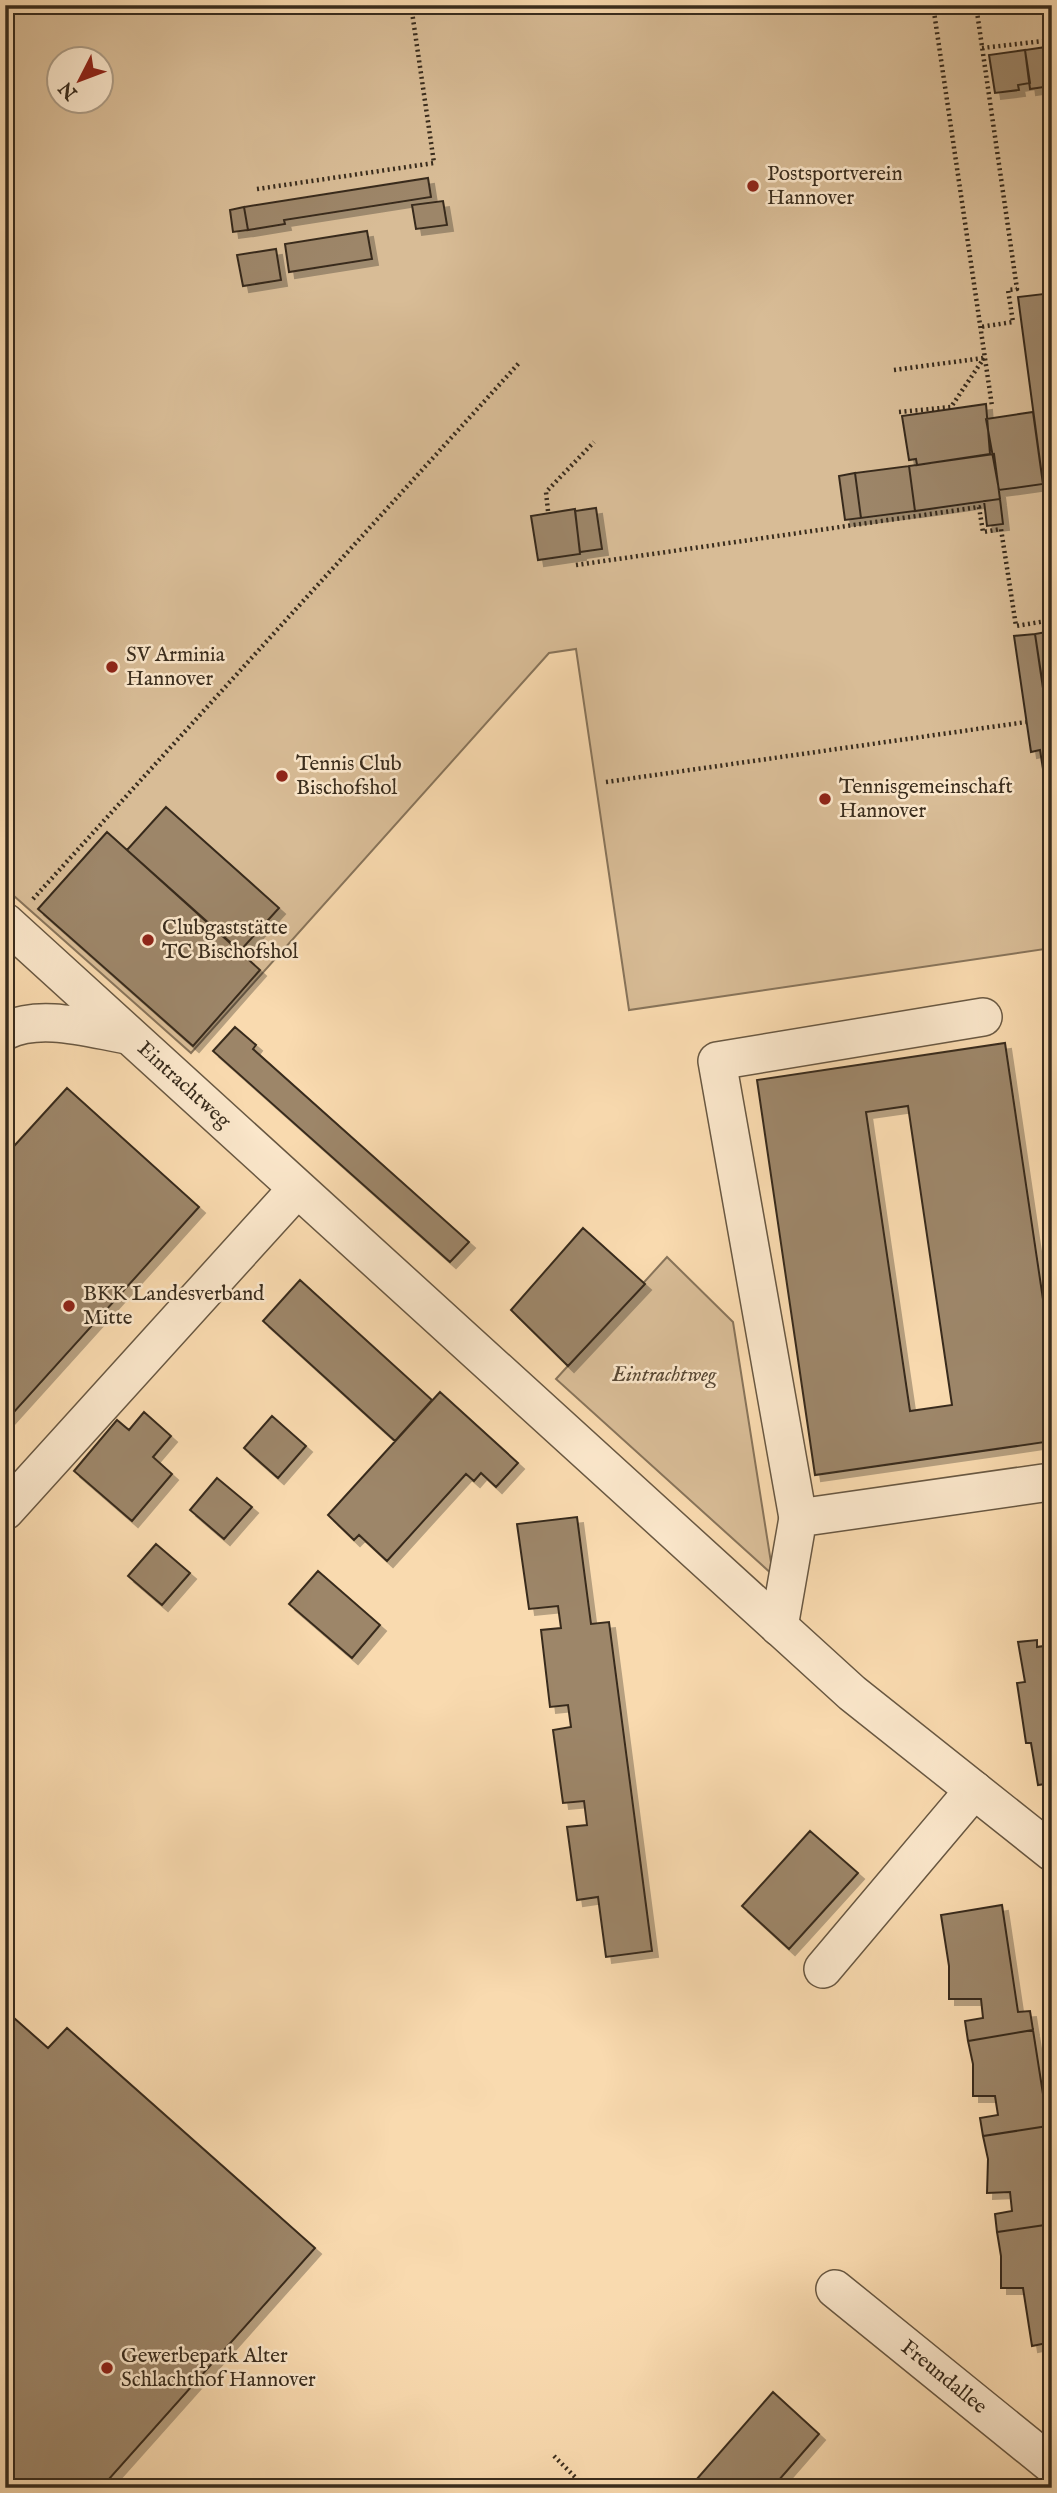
<svg xmlns="http://www.w3.org/2000/svg" width="1057" height="2493" viewBox="0 0 1057 2493" font-family="'IM FELL English',serif">
<defs>
<filter id="shadow"><feDropShadow dx="6" dy="6" stdDeviation="0" flood-color="#0004"/></filter>
</defs>
<rect width="100%" height="100%" fill="#f9daaf"/>
<filter id="stains"><feTurbulence type="fractalNoise" baseFrequency=".00286" numOctaves="4"/><feColorMatrix values="0 0 0 0 .2 0 0 0 0 .09 0 0 0 0 .02 0 0 0 .5 -.17"/></filter>
<radialGradient id="worn" r=".72"><stop offset=".6" stop-color="#630" stop-opacity="0"/><stop offset="1" stop-color="#630" stop-opacity=".3"/></radialGradient>
<!-- green -->
<path fill="#d8bc96" stroke="#88745a" stroke-width="2" fill-rule="evenodd" d="M5,5h1047v943l-423,62 -53,-361 -27,4 -358,400 -186,-165zM60,60h42v42h-42z
M667,1257l66,65 40,253 -217,-196z"/>
<!-- building -->
<path fill="#9d8669" stroke="#392c1d" stroke-width="2" fill-rule="evenodd" filter="url(#shadow)" d="M1046,47l5,39 -21,3 -5,-39z
M1025,50l5,33 -12,2 1,5 -24,3 -6,-38z
M428,178l3,19 -147,23 1,4 -37,6 -4,-23z
M443,201l4,24 -31,4 -4,-24z
M244,207l4,23 -15,2 -3,-22z
M367,231l5,28 -83,13 -4,-28z
M276,249l5,31 -38,6 -6,-31z
M1052,293v190l-9,1 -25,-187z
M986,404l4,50 -73,11 -1,-6 -7,1 -7,-44z
M1033,412l10,72 -44,6 -13,-71z
M994,454l6,45 -85,12 -6,-45z
M909,466l6,45 -54,7 -6,-45z
M855,473l6,45 -16,2 -6,-44z
M1000,499l3,25 -16,2 -3,-25z
M596,508l6,41 -22,3 -5,-41z
M575,509l5,45 -42,6 -7,-44z
M1052,631v98h-3l-14,-95z
M1035,634l17,111v22l-9,2 -3,-19 -9,2 -17,-116z
M166,807l113,101 -39,43 -113,-101z
M107,832l153,138 -67,76 -155,-137z
M1052,988v48h-1l-7,-47z
M235,1027l21,18 -3,4 216,193 -19,20 -237,-211z
M1005,1043l47,317v81l-237,34 -58,-395zM908,1106l44,299 -42,6 -44,-299z
M67,1088l132,119 -194,215v-266z
M583,1228l62,56 -77,82 -57,-56z
M300,1280l132,120 -37,41 -132,-120z
M440,1392l78,71 -22,24 -15,-14 -7,8 -8,-7 -79,87 -28,-26 -5,5 -26,-25z
M144,1412l27,24 -18,21 19,17 -40,47 -58,-50 43,-51 12,10z
M272,1416l34,30 -28,32 -34,-30z
M217,1478l35,29 -28,32 -34,-29z
M577,1517l14,107 18,-2 43,329 -46,6 -8,-60 -21,3 -10,-73 20,-2 -3,-24 -21,2 -10,-73 18,-3 -3,-22 -18,2 -9,-77 20,-2 -3,-22 -29,3 -12,-85z
M156,1544l34,29 -28,32 -34,-29z
M318,1571l62,54 -28,33 -63,-54z
M1037,1640v7l15,-2v138l-14,2 -7,-42h-5l-9,-60 8,-1 -7,-40z
M810,1831l48,42 -69,76 -47,-43z
M1002,1905l16,107 12,-1 3,19 -65,11 -3,-20 18,-3 -2,-19h-32v-33l-8,-51z
M5,2010l43,38 19,-20 248,220 -214,240h-96z
M1033,2030l15,96 -65,10 -3,-18 18,-3 -3,-19h-22v-32l-5,-23z
M1048,2126l4,24v74l-55,8 -2,-18 17,-3 -2,-19 -23,1 1,-34 -5,-23z
M1052,2224v118l-20,4 -9,-58h-22v-32l-4,-24z
M773,2392l46,42 -47,54h-83z"/>
<g fill="none" stroke-linecap="round" stroke-linejoin="round">
<!-- minor casing -->
<g stroke="#695842" stroke-width="40">
<g id="minor">
<path id="s1" d="M5,922l847,771 200,159"/>
<path d="M5,1031c36,-18 86,-2 123,4"/>
<path d="M5,1511l291,-321"/>
<path d="M798,1518l-81,-457 266,-44"/>
<path d="M779,1627l19,-109 245,-35"/>
<path d="M823,1969l151,-179"/>
<path id="s2" d="M835,2289l217,176"/>
</g>
</g>
<!-- path -->
<path stroke="#392c1d" stroke-width="4.5" stroke-dasharray="2 3.5" stroke-linecap="butt" d="M933,5l59,401
M976,5l41,284 -9,1 5,32 -33,5
M982,48l70,-8
M257,189l177,-26 -23,-158
M894,370l89,-12
M899,412l52,-5 33,-49
M548,511l-2,-19 48,-50
M576,565l403,-58 4,25 18,-3 15,97 36,-6
M606,782l420,-60
M33,899l486,-536
M554,2456l32,32"/>
<!-- minor -->
<use href="#minor" stroke="#fbe7cb" stroke-width="37"/>
</g>
<!-- markers -->
<g fill="#8f2418" stroke="#fbe7cb" stroke-width="2.5">
<circle cx="753" cy="186" r="7"/>
<circle cx="112" cy="667" r="7"/>
<circle cx="282" cy="776" r="7"/>
<circle cx="825" cy="799" r="7"/>
<circle cx="148" cy="940" r="7"/>
<circle cx="69" cy="1306" r="7"/>
<circle cx="107" cy="2368" r="7"/>
</g>
<g text-anchor="middle" dominant-baseline="central" stroke-width="5" stroke-linejoin="round" paint-order="stroke">
<!-- poi labels -->
<g font-size="21" fill="#392c1d" stroke="#fbe7cb" text-anchor="start">
<text x="767" y="174">Postsportverein<tspan x="767" dy="24">Hannover</tspan></text>
<text x="126" y="655">SV Arminia<tspan x="126" dy="24">Hannover</tspan></text>
<text x="296" y="764">Tennis Club<tspan x="296" dy="24">Bischofshol</tspan></text>
<text x="839" y="787">Tennisgemeinschaft<tspan x="839" dy="24">Hannover</tspan></text>
<text x="162" y="928">Clubgaststätte<tspan x="162" dy="24">TC Bischofshol</tspan></text>
<text x="83" y="1294">BKK Landesverband<tspan x="83" dy="24">Mitte</tspan></text>
<text x="121" y="2356">Gewerbepark Alter<tspan x="121" dy="24">Schlachthof Hannover</tspan></text>
</g>
<!-- street labels -->
<g font-size="21" fill="#392c1d" stroke="#fbe7cb">
<text stroke="none"><textPath href="#s1" startOffset="242">Eintrachtweg</textPath></text>
<text stroke="none"><textPath href="#s2" startOffset="140">Freundallee</textPath></text>
</g>
<!-- park labels -->
<g font-size="21" font-style="italic" fill="#594935" stroke="#fbe7cb">
<text x="664" y="1375">Eintrachtweg</text>
</g>
</g>
<!-- margin -->
<rect width="1057" height="2493" fill="none" stroke="#f9daaf" stroke-width="28"/>
<rect x="7" y="7" width="1043" height="2479" fill="none" stroke="#392c1d" stroke-width="3.5"/>
<rect x="14" y="14" width="1029" height="2465" fill="none" stroke="#392c1d" stroke-width="2"/>
<!-- north arrow -->
<g transform="translate(80 80) rotate(228)"><circle r="33" fill="#fbe7cb" stroke="#ad9c85" stroke-width="2"/>
<path d="M0-5L12 26L0 18L-12 26Z" fill="#8f2418"/>
<text y="-10" font-size="19" font-weight="bold" text-anchor="middle" fill="#392c1d">N</text>
</g>
<rect width="100%" height="100%" filter="url(#stains)"/>
<rect width="100%" height="100%" fill="url(#worn)"/>
</svg>
